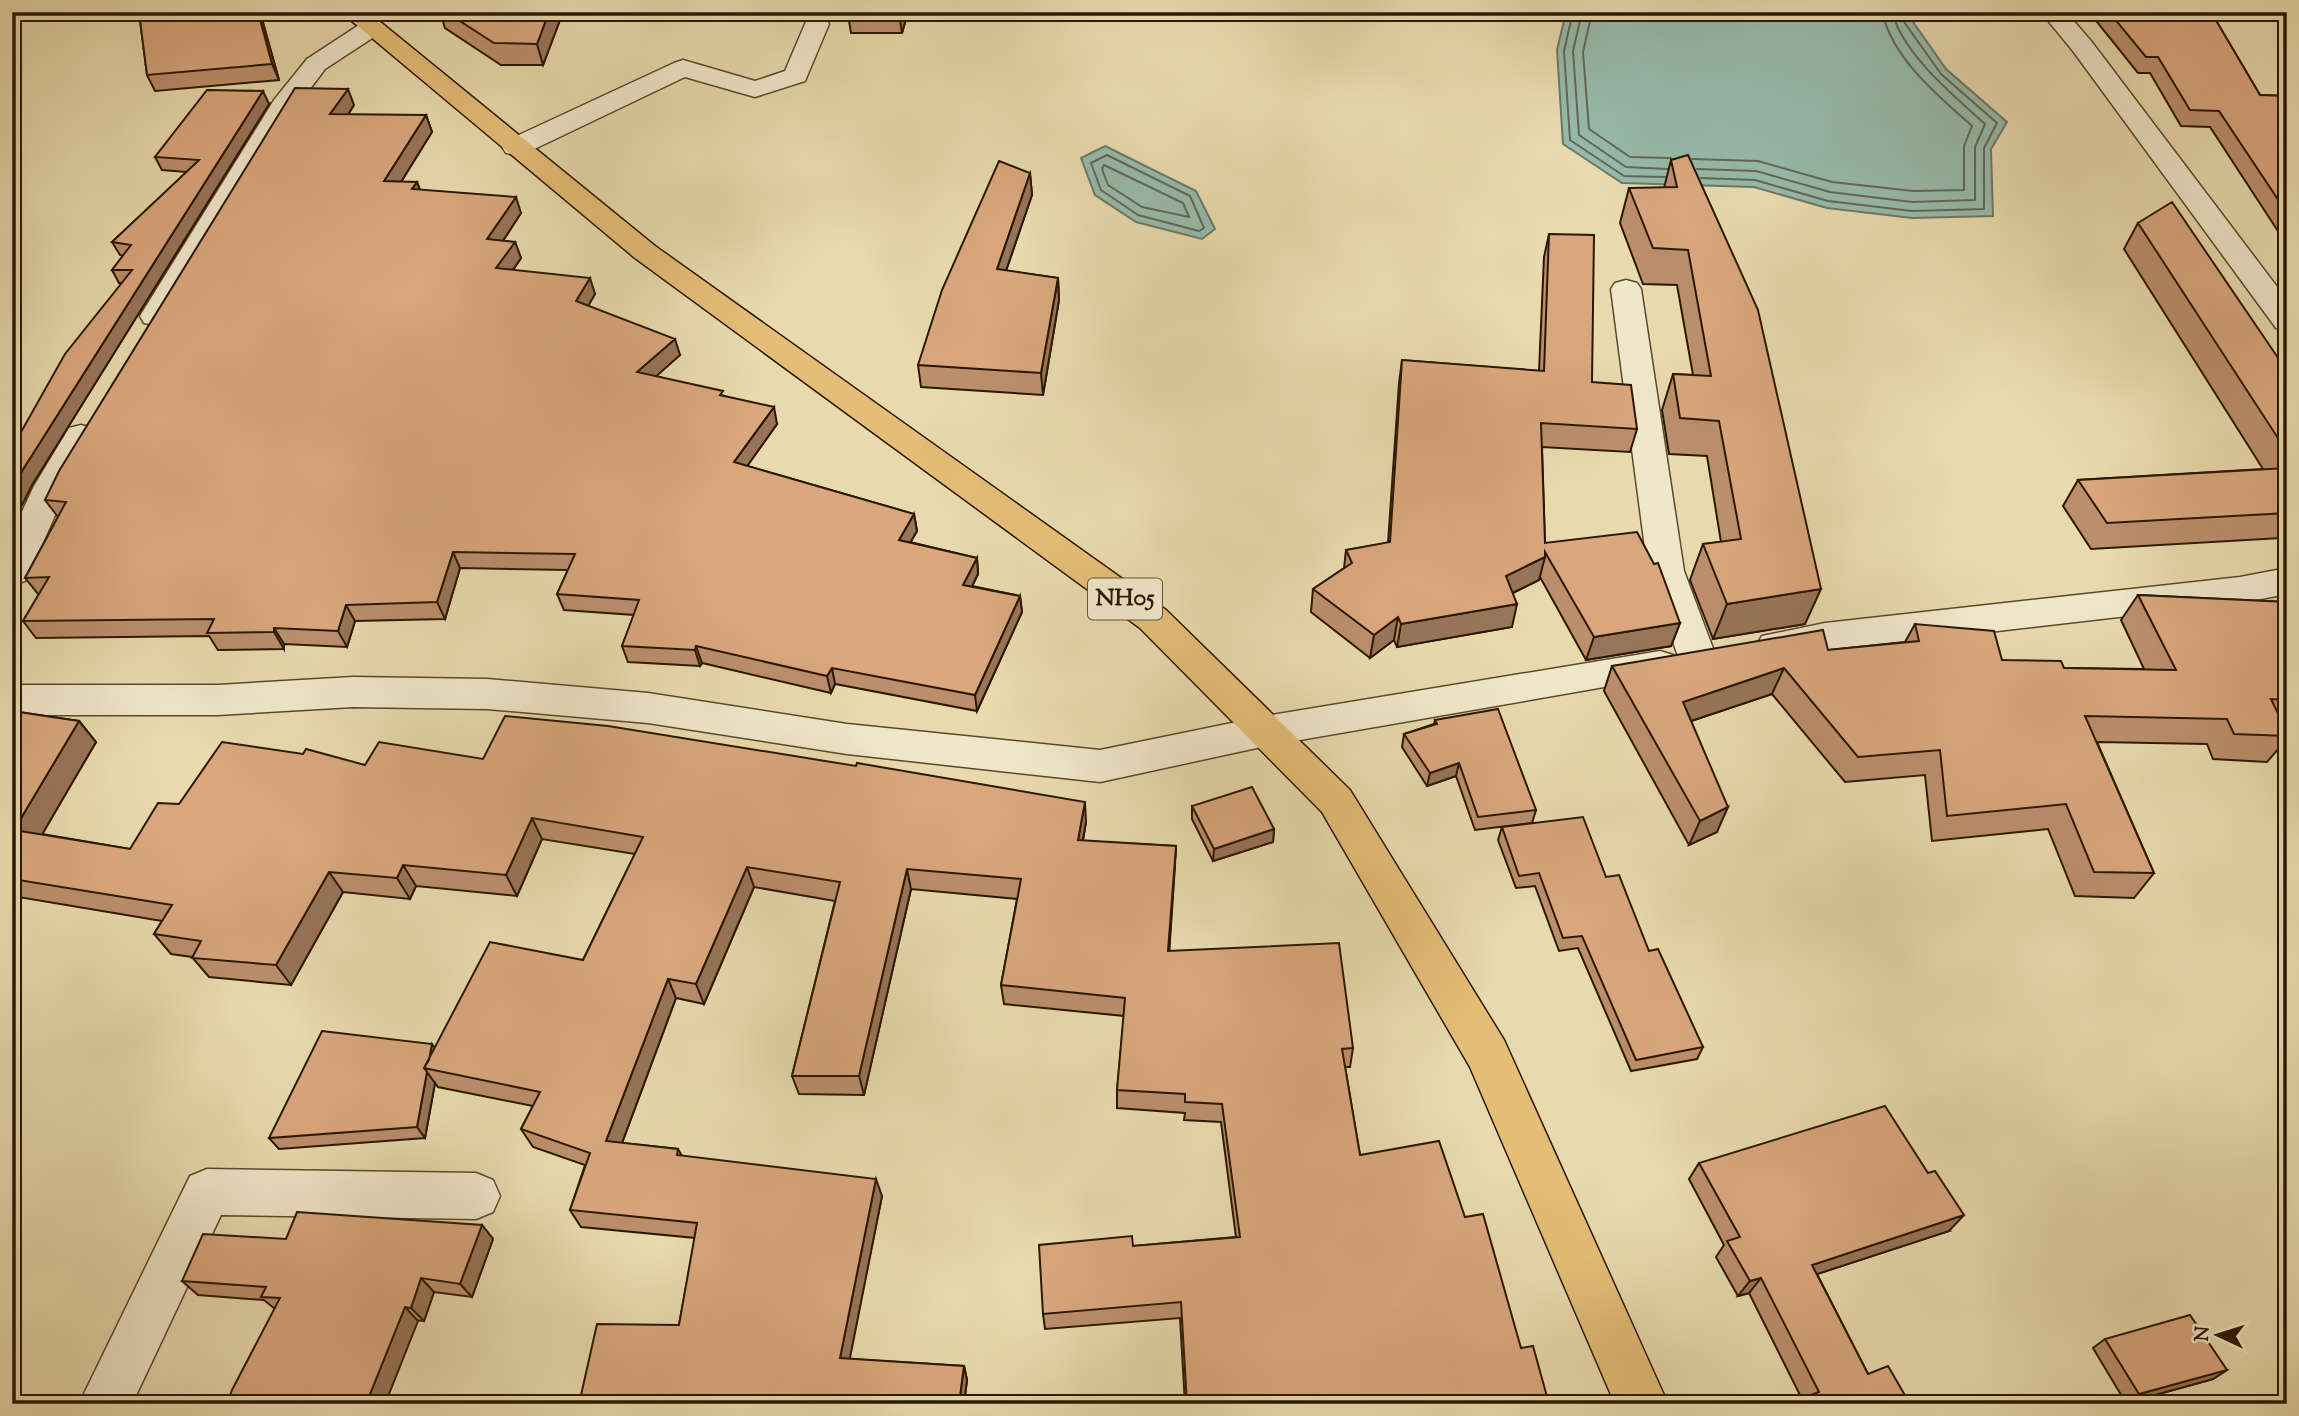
<svg xmlns="http://www.w3.org/2000/svg" width="2299" height="1416" viewBox="0 0 2299 1416" font-family="'Sorts Mill Goudy',serif">
<rect width="100%" height="100%" fill="#e8daad"/>
<filter id="stains"><feTurbulence type="fractalNoise" baseFrequency=".00286" numOctaves="4"/><feColorMatrix values="0 0 0 0 .2 0 0 0 0 .09 0 0 0 0 .02 0 0 0 .5 -.17"/></filter>
<radialGradient id="worn" r=".72"><stop offset=".6" stop-color="#630" stop-opacity="0"/><stop offset="1" stop-color="#630" stop-opacity=".3"/></radialGradient>
<!-- water -->
<path fill="#97baab" stroke="#6c7967" stroke-width="2" d="M1566,12h340l40,57 61,53 -16,27 2,67 -81,2 -85,-10 -73,-21 -132,-4 -59,-39 -6,-94z
M1105,146l91,45 19,38 -13,10 -66,-17 -41,-27 -14,-37z"/>
<g fill="none" stroke-linecap="round" stroke-linejoin="round">
<!-- shore -->
<path stroke="#616856" stroke-width="2" d="M1573,12l-9,39 6,89 54,36 41,1
M1582,12l-9,39 6,84 47,32 41,2
M1592,12l-9,40 6,77 41,28 40,1
M1107,155l83,41 14,32 -5,3 -61,-16 -37,-25 -10,-27z
M1692,159l66,2 74,21 81,9 51,-1v-44l8,-20c-35,-31 -79,-67 -90,-114
M1104,165l79,38 6,14 -47,-10 -34,-22 -6,-16z
M1697,169l59,2 74,21 82,10 63,-2v-53l10,-23c-31,-28 -82,-70 -93,-112
M1701,178l54,2 73,21 84,10 72,-2v-61l13,-25 -56,-49 -39,-55 -1,-7"/>
<!-- minor casing -->
<g stroke="#5a482d" stroke-width="3">
<path id="minor" d="M2041,12h25l25,29 196,259v30l-11,-2 -203,-277z
M817,17l9,2 3,5 -24,57 -50,16 -70,-20 -159,76 -10,2 -10,-2 -4,-6 4,-6 168,-78 9,-3 72,21 30,-10 20,-47 3,-5z
M371,21l9,2 3,5 -3,5 -55,36 -30,40 -129,214 -11,2 -11,-2 -4,-7 134,-216 33,-41 55,-36z
M1626,280l11,3 4,6 43,282 33,88 -6,10 -13,4 -13,-4 -6,-10 -31,-88 -37,-282 4,-6z
M81,425l12,3 5,8 -30,50 -38,86 -5,9 -13,4v-52l22,-47 35,-58z
M2287,568v26l-47,9 -415,48 -50,9 -13,-4 -6,-10 6,-10 63,-13 415,-46z
M1660,651l13,4 6,10 -6,10 -407,71 -166,36 -253,-28 -199,-31 -161,-14 -134,-2 -135,8h-206v-30h206l135,-8 134,2 161,14 199,31 253,26 166,-34z
M207,1169l269,4 17,7 7,16 -7,16 -17,7 -255,-4 -89,189h-53l111,-228z"/>
</g>
<!-- major casing -->
<g stroke="#2b1702" stroke-width="3">
<path id="major" d="M341,12h27l287,234 511,364 184,180 154,250 164,364h-53l-145,-337 -148,-255 -182,-184 -505,-370z"/>
</g>
<!-- minor -->
<use href="#minor" fill="#f0e7ca" fill-rule="evenodd"/>
<!-- major -->
<use href="#major" fill="#e4bd76" fill-rule="evenodd"/>
</g>
<!-- wall -->
<path fill="#bb8f6c" stroke="#2b1702" stroke-width="2" d="M139,12h121l19,68 -124,11 -8,-16z
M440,12h123l-20,53h-42l-56,-37z
M850,12h58l-6,21h-51l-2,-12z
M2089,12h122l49,83 27,1v149l-77,-118 -29,-1 -31,-53h-12z
M269,104l-237,381 -14,28h-6v-65l110,-165h-3l-7,-13 11,-14 -3,-1 -8,-13 75,-70 -25,-2 -7,-13z
M354,105l-6,10h78l6,17 -31,50h16l3,8 101,23 -18,28 12,1 6,16 -8,12 82,24 -7,12 92,49 -24,21 68,20 53,28 -30,42 167,48 3,17 -7,11 67,16 1,16 -6,12 48,10 2,16 -45,99 -142,-27 -4,9 -129,-30 -2,3 -72,-4 -6,-16 12,-31 -70,-5 -7,-16 11,-24 -108,-2 -15,51 -90,2 -8,26 -63,-3v5l-66,1 -9,-14 -173,2 -13,-17 16,-27h-1l-13,-16 33,-61 -13,-17z
M1671,160l134,464 -92,15 -23,-59 13,-36 18,-2 -14,-86 -38,-2 -7,-44 11,-36 20,1 -16,-90 -34,-1 -23,-61 9,-35h35z
M1030,173l2,22 -26,76 52,7 1,22 -16,95 -122,-8 -3,-22z
M2138,223l149,148v169l-4,1 -2,-3 -190,11 -28,-43 15,-26 185,-11 -139,-220z
M1549,234l43,148 45,47 -7,23 -88,-5 3,96 135,80 -9,23 -85,14 -46,-83 -1,3 -26,13 -1,34 -115,20 -3,-7 -24,18 -59,-46 2,-23 31,-21 2,-18 42,-7 11,-160 3,-23 137,11 5,-114z
M2138,595l149,7v125h-3l3,5v7l-20,23 -54,-3 -6,-15 -110,-2 57,131 -20,25 -59,-2 -27,-67 -116,12 -7,-66 -80,7 -73,-88 -81,27 26,111 -28,13 -85,-154 8,-25 216,-16 77,-8 10,-18 87,36 62,8 80,1 -23,-49z
M12,711l67,10 17,21 -54,92 88,15 49,-45 186,-39 118,-6 603,63 -3,19 93,5 -7,104 184,98 -3,19h-5l15,88 105,62 56,131 28,56h-364l-5,-86 -135,11 -2,-15 90,-68 103,-9 -15,-115 -37,-2 1,-7 -68,-5v-18l7,-74 -120,-12 -3,-19 16,-86 -106,-10 -47,206 -65,-1 -7,-18 43,-175 -81,-14 -50,117 -28,-6 -54,145 56,6 4,7 200,40 -33,163 115,7 3,14 -3,24 -285,-79 16,-87 -114,-11 -11,-17 15,-45 -52,-18 -12,-18 12,-23 -95,-19 -3,-4 -10,55 -146,11 -10,-11 166,-90 148,-88 52,-106 -93,-15 -25,57 -101,-10 -6,13 -67,-7 -52,93 -82,-8 -17,-20 -21,-3 -17,-20 8,-13 -150,-25z
M1435,720l101,90 -4,13 -57,7 -19,-54 -29,10 -25,-39 2,-13 30,-10z
M1192,806l82,23 -1,13 -60,19 -21,-42z
M1502,827l104,50 43,74 54,96 -6,12 -66,12 -53,-123 -19,3 -24,-65 -19,2 -18,-48z
M1699,1163l250,68 -132,43 51,100 42,30h-112l4,-5 -53,-106 -11,3 -22,-39 8,-12 -35,-66z
M482,1225l11,14 -21,58 -38,-5 -10,29 -149,-12 -11,-9 -66,-5 -16,-14 104,-42z
M2105,1339l122,31 -14,9 -87,24 -33,-55z"/>
<!-- shaded-wall -->
<path fill="#987458" stroke="#2b1702" stroke-width="2" d="M258,12h2l19,68 -7,-16z
M549,12h14l-20,53 -6,-21z
M902,12h6l-6,21 -2,-13z
M348,89l6,16 -17,26 -7,-17z
M263,91l6,13 -237,381 -14,28 -6,-8v-13l10,-21z
M426,115l6,17 -41,66 -7,-17z
M1030,173l2,22 -33,96 -2,-22z
M417,182l6,16 -11,-9z
M516,197l5,16 -28,43 -6,-17z
M515,242l6,16 -19,27 -6,-17z
M590,278l5,16 -14,24 -5,-17z
M1058,278l1,22 -16,95 -2,-22z
M675,339l5,16 -38,34 -5,-17z
M774,407l3,17 -39,55 -4,-17z
M914,514l3,17 -15,26 -3,-17z
M453,552l7,16 -15,51 -8,-17z
M1545,557l-6,23 -39,19 6,-23z
M977,558l1,16 -13,27 -2,-16z
M1821,589l-16,35 -92,15 14,-35z
M1020,596l2,16 -45,99 -2,-16z
M1517,604l-5,23 -115,20 4,-23z
M346,605l9,16 -8,26 -9,-16z
M1398,617l-4,23 -24,18 4,-23z
M1680,623l-9,23 -85,14 8,-23z
M274,628l10,16v5l-10,-17z
M696,646l6,17 -2,3 -5,-16z
M832,668l3,16 -4,9 -4,-17z
M1784,668l-12,26 -99,33 10,-25z
M79,721l17,21 -63,108 -19,-20z
M1459,763l-3,13 -29,10 3,-13z
M1085,802l1,20 -7,39 -1,-21z
M1728,807l-11,25 -28,13 11,-24z
M532,818l10,21 -25,57 -11,-21z
M1274,829l-1,13 -60,19 1,-12z
M1176,846l-1,20 -7,104v-19z
M403,865l13,21 -6,13 -13,-21z
M747,867l7,20 -50,117 -8,-20z
M907,869l4,20 -47,206 -5,-19z
M329,872l14,20 -52,93 -15,-20z
M668,979l8,19 -60,161 -10,-18z
M432,1044l8,11 -13,14z
M427,1072l8,11 -10,55 -8,-11z
M876,1179l6,17 -35,177 -7,-15z
M1964,1215l-15,16 -150,49 13,-15z
M482,1225l11,14 -21,58 -12,-13z
M421,1278l13,14 -10,29 -13,-13z
M1761,1278l-12,15 -11,3 12,-15z
M405,1307l13,14 -33,83h-19z
M964,1366l3,14 -3,24h-5z
M2227,1370l-14,9 -87,24 13,-9z"/>
<!-- building -->
<path fill="#d9a67d" stroke="#2b1702" stroke-width="2" d="M139,12h119l14,52 -125,11z
M446,12h103l-12,32 -43,-1z
M850,12h52l-2,8 -51,1z
M2109,12h102l49,83 27,1v117l-68,-102 -29,-1 -32,-53h-12z
M295,88l53,1 -18,25 96,1 -42,66 33,1 -5,7 104,8 -29,42 28,3 -19,26 94,10 -14,23 99,38 -38,33 86,19 -3,4 54,12 -40,55 180,52 -15,26 78,18 -14,27 57,11 -45,99 -143,-27 -5,8 -131,-30 -1,4 -73,-4 17,-46 -82,-6 18,-40 -122,-2 -16,50 -91,3 -8,26 -64,-3v4l-67,1 7,-14 -191,2 26,-44 -24,1 41,-76 -21,-2 14,-29z
M207,90l56,1 -241,380 -10,21v-44l53,-94 67,-84h-20l19,-25 -19,-3 87,-82 -44,-3z
M1688,155l70,155 63,279 -94,15 -24,-60 38,-5 -22,-118 -39,-3 -7,-44 38,2 -23,-126 -35,-2 -24,-60 48,-1 -6,-27z
M999,161l31,12 -33,96 61,9 -17,95 -123,-8 24,-75z
M2172,202l115,169v81l-149,-229z
M1549,234l45,1 -2,147 39,3 6,44 -96,-6 4,120 92,-11 17,32 4,-1 22,60 -86,14 -49,-85v5l-39,19 11,28 -116,20 -3,-7 -24,18 -61,-46 39,-26 -6,-13 44,-8 12,-182 142,11z
M2287,468v45l-180,10 -29,-43z
M2138,595l149,7v98l-16,-1 16,33v4l-53,-2 -7,-15 -142,-3 69,157 -60,-1 -28,-68 -119,12 -7,-66 -82,7 -74,-89 -101,34 45,105 -28,14 -88,-155 211,-36 5,20 91,-9 -4,-17 79,7 8,29 59,1 3,7 112,2z
M1498,709l38,101 -58,7 -19,-54 -29,10 -26,-39 33,-10 -2,-4z
M12,711l67,10 -65,109 116,19 28,-46 21,1 43,-62 81,12 3,-5 59,16 14,-23 104,17 22,-43 103,10 248,40 1,-3 228,39 -7,38 98,6 -8,105 171,-8 14,105 -11,1 18,106 79,-14 26,76 18,-3 38,134 12,-2 16,58h-362l-6,-102 -138,12 -4,-69 93,-9 1,10 107,-9 -18,-133 -37,-2v-8l-68,-4 8,-92 -124,-13 20,-106 -114,-10 -48,207h-67l48,-194 -93,-15 -51,117 -28,-5 -62,162 72,8 -1,6 199,24 -36,179 124,8 -5,38h-380l18,-80 82,1 18,-102 -127,-13 20,-57 -69,-24 19,-37 -116,-24 66,-126 93,18 60,-123 -111,-19 -26,57 -103,-10 -6,13 -68,-6 -53,93 -84,-7 9,-17 -47,-7 18,-29 -160,-26z
M1252,787l22,42 -60,20 -22,-43z
M1583,817l23,60 13,-2 30,76 9,-2 45,98 -67,13 -54,-124 -19,2 -24,-65 -20,3 -17,-49z
M322,1031l110,13 -3,16 -5,8 3,4 -10,55 -148,11z
M1885,1106l43,67 7,-2 29,44 -152,50 56,109 20,-8 22,38h-104l-3,-6 16,-6 -58,-114 -11,3 -23,-40 13,-4 -41,-74z
M297,1212l185,13 -22,59 -39,-6 -10,30 -6,-1 -39,97h-139l5,-14 48,-92 -19,-1 5,-10 -84,-6 21,-47 83,5z
M2190,1315l37,55 -88,24 -34,-55z"/>
<g text-anchor="middle" dominant-baseline="central" stroke-width="6" stroke-linejoin="round" paint-order="stroke">
<!-- shield labels -->
<rect fill="#f0e7ca" stroke="#66553e" stroke-width="2" x="1088" y="578.5" width="74" height="41" rx="5"/>
<g font-size="24" font-weight="bold" fill="#2b1702">
<text x="1125" y="599">NH05</text>
</g>
</g>
<!-- margin -->
<rect width="2299" height="1416" fill="none" stroke="#e8daad" stroke-width="42"/>
<rect x="14" y="14" width="2271" height="1388" fill="none" stroke="#2b1702" stroke-width="3.5"/>
<rect x="21" y="21" width="2257" height="1374" fill="none" stroke="#2b1702" stroke-width="2"/>
<!-- north arrow -->
<g transform="translate(2218 1335) rotate(274)" stroke="#f0e7ca" stroke-width="5" paint-order="stroke">
<path d="M0-5L12 26L0 18L-12 26Z" fill="#2b1702"/>
<text y="-10" font-size="19" font-weight="bold" text-anchor="middle" fill="#2b1702">N</text>
</g>
<rect width="100%" height="100%" filter="url(#stains)"/>
<rect width="100%" height="100%" fill="url(#worn)"/>
</svg>
